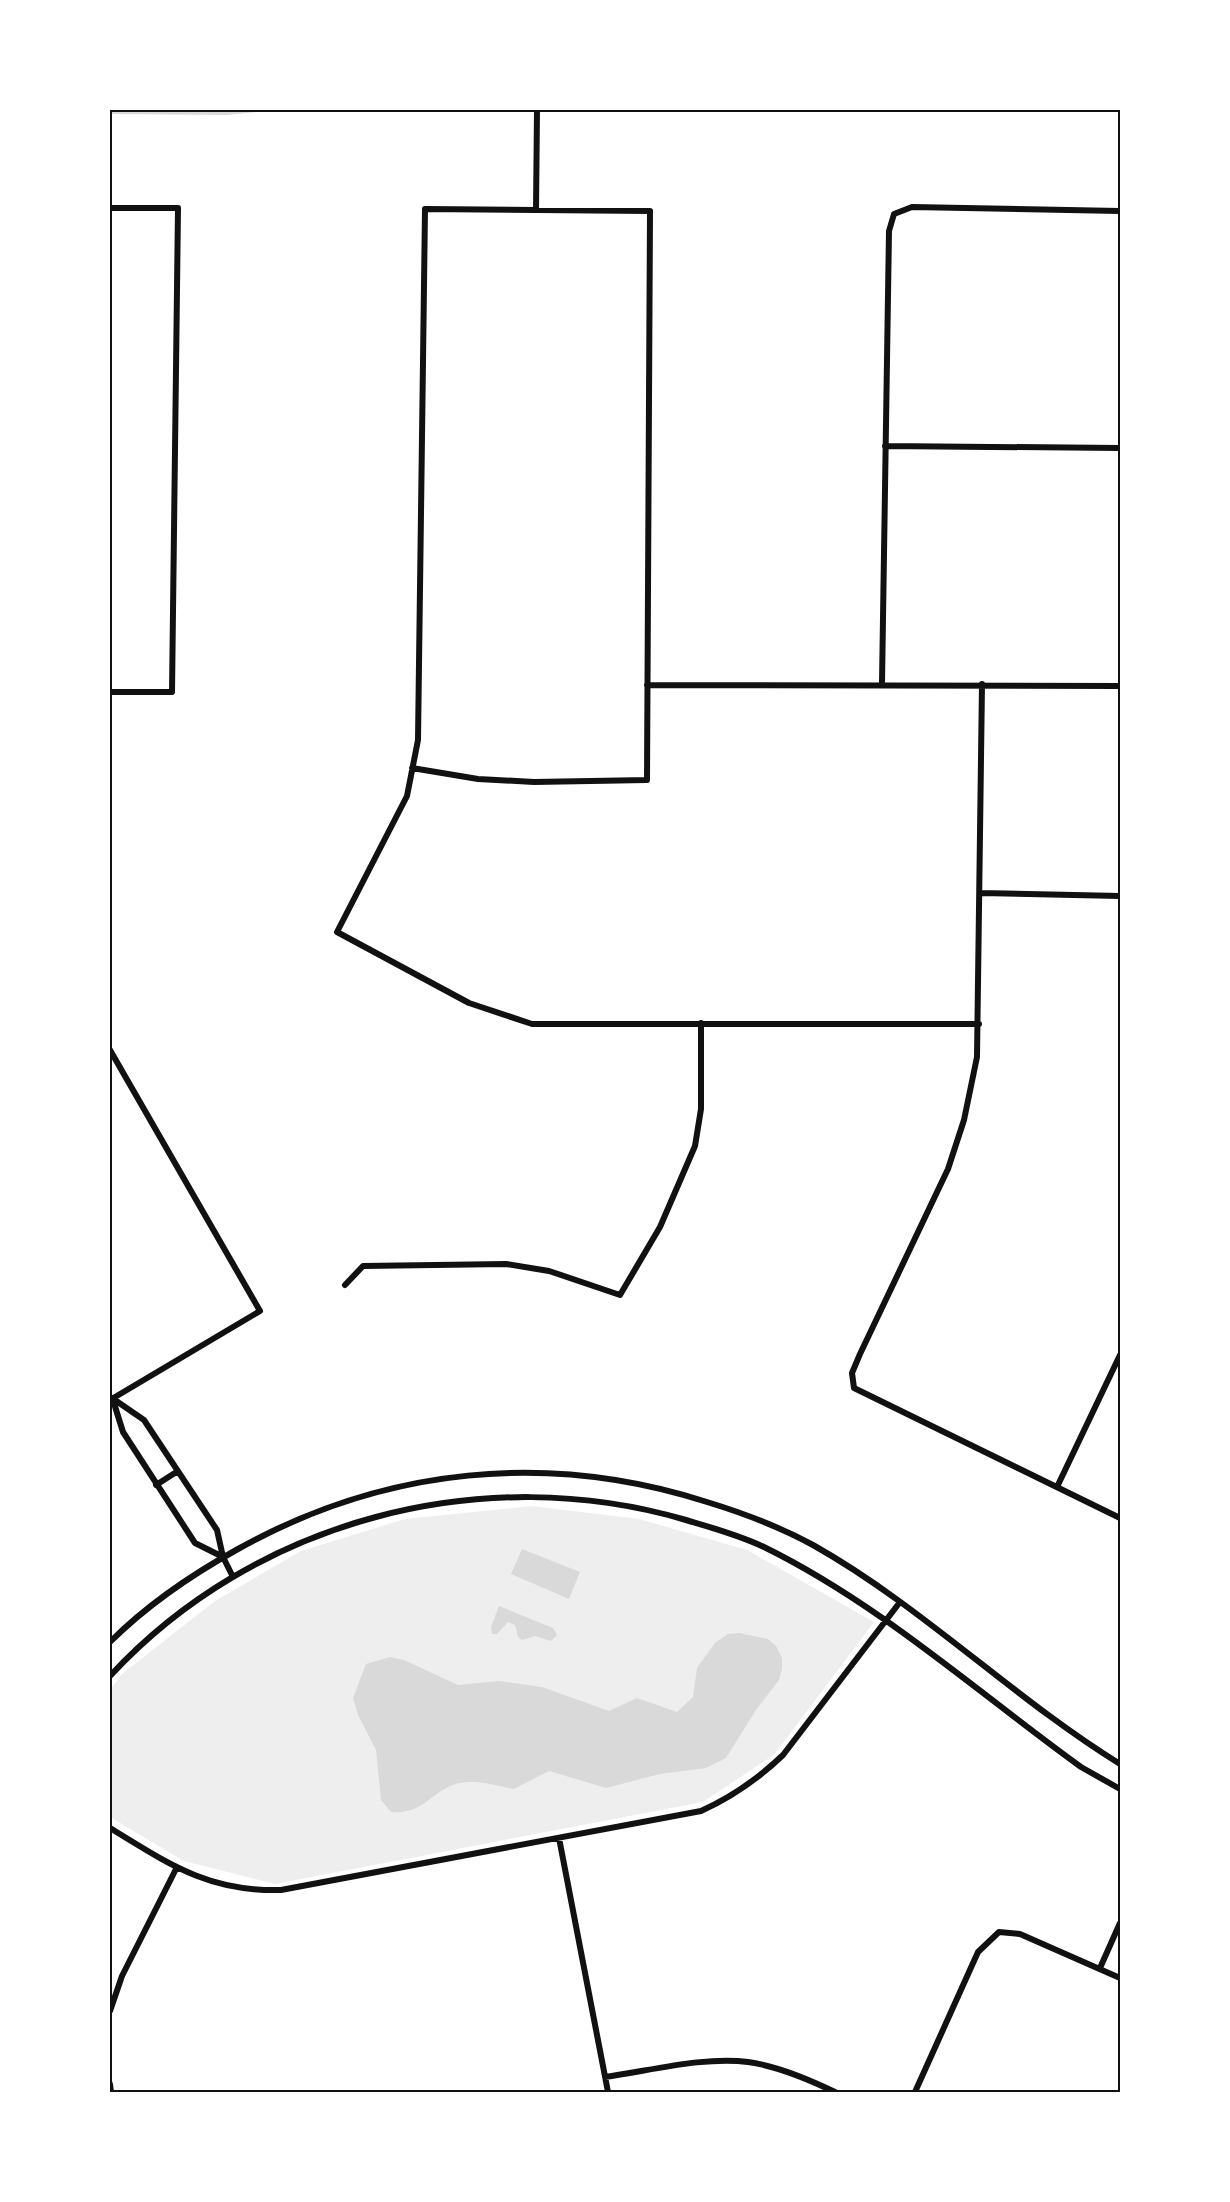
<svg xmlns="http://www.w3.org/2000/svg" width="1230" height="2202" viewBox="0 0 1230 2202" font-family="Roboto,sans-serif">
<rect width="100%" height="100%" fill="#fff"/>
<!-- green -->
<path fill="#eee" d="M532,1506l107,13 108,31 127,72 -100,133 -71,47 -428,82 -91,-23 -74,-44v-127l12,-16 93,-73 86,-50 104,-32z"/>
<!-- water -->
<path fill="#d9d9d9" d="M110,110h164l-47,5 -117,-1z
M522,1549l58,23 -11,27 -58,-25z
M499,1606l54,22 4,7 -6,6 -16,-5 -13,4 -4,-3 -3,-12 -7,-3 -11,12h-5l-1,-7z
M739,1633l29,6 8,7 6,12v11l-3,11 -23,30 -30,48 -20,10 -46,6 -54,14 -57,-17 -35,18c-19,-3 -41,-12 -61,-4 -26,10 -29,29 -62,27l-10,-12 -5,-50 -18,-35 -5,-17 13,-34 24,-7 14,3 54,25 41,-4 43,6 67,24 28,-13 40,14 16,-15 4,-29 18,-25 13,-9z"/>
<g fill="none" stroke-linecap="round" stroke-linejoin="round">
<!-- minor -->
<path stroke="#111" stroke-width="6" d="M110,208h68l-6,484h-62
M536,210l1,-100
M885,446l235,2
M882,683l7,-452 5,-17 18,-7 208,4
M982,684l-5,373 -13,63 -16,49 -88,185 -8,19 2,15 266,130
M647,685l473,1
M412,768l66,11 56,3 113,-2 3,-569 -225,-2 -7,531 -11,56 -70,136 132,71 63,21h447
M981,893l139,3
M110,1050l150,261 -150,89
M345,1285l18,-19 143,-2 43,7 71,24 40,-68 35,-81 6,-37v-86
M112,1398l32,22 73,110 6,27 10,20
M113,1400l10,32 72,111 28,14
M156,1485l22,-14
M1057,1487l63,-132
M110,1642c38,-38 81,-67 128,-93 147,-82 310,-98 469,-47 36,11 73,25 106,43 110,62 200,153 307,219
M110,1676c144,-156 373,-216 576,-156 27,8 53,15 78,27 116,57 213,145 317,220l39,22
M110,1828c59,36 98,64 171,62l420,-79c31,-14 58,-33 82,-56l117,-153
M559,1838l49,254
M1100,1968l20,-45
M110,2011l12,-35 55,-109
M605,2077c44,-6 100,-21 143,-15 30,4 60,17 87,30
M110,2084l1,8
M915,2092l63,-140 21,-20 21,2 100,44"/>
</g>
<!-- border -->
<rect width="1230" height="2202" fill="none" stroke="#ffffff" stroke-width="222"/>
<rect x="111" y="111" width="1008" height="1980" fill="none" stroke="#111" stroke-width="2"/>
</svg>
